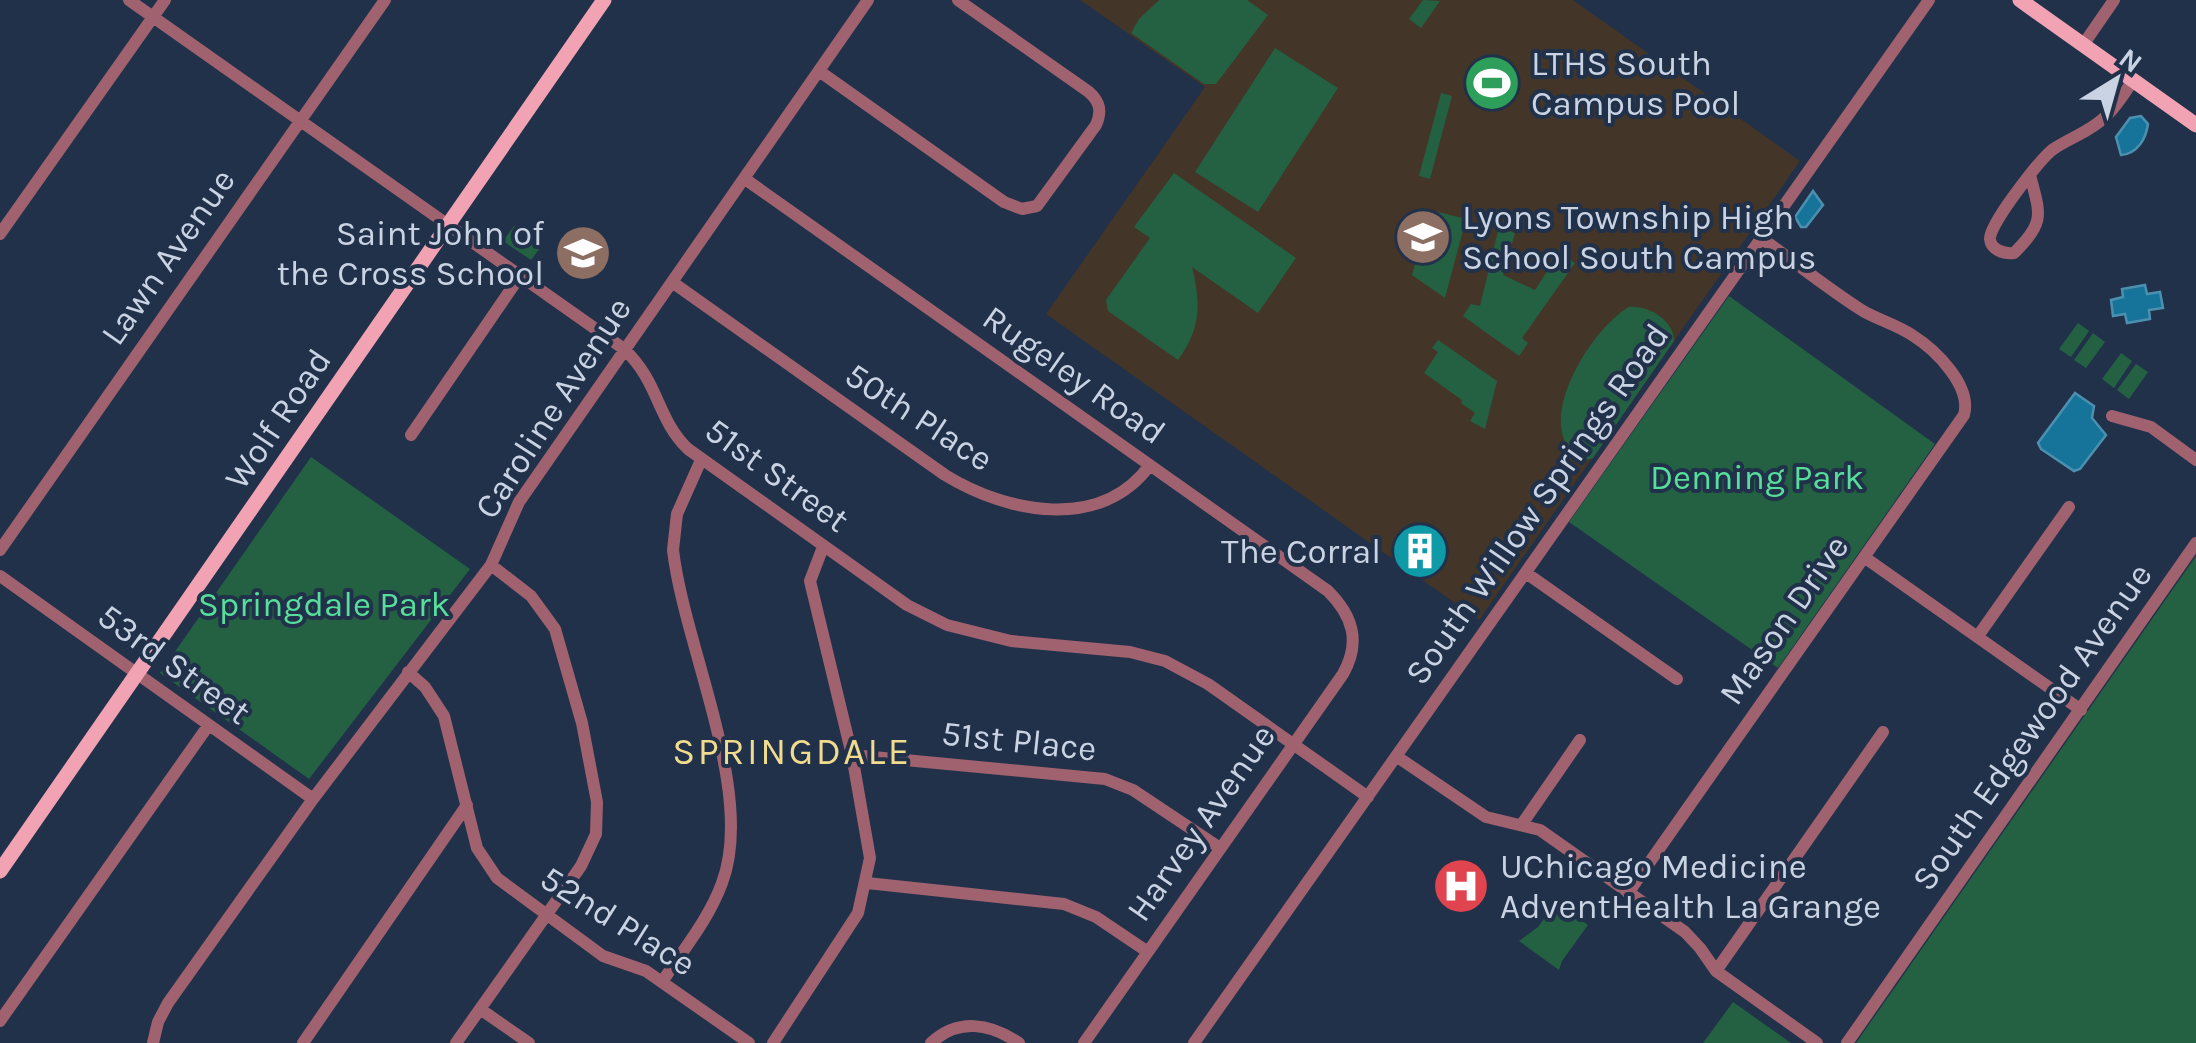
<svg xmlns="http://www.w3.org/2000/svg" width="2196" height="1043" viewBox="0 0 2196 1043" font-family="Karla,sans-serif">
<rect width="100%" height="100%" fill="#21314a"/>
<!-- education -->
<path fill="#433528" d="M1080,0h493l227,161 -321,459 -433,-306 159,-227z"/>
<!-- green -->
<path fill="#246142" d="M1159,0h88l21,15 -52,69h-12l-73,-51 8,-14z
M1423,0l17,1 -19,27 -12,-9z
M1275,48l63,40 -80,124 -63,-40z
M1441,93l11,3 -22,83 -11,-3z
M1174,173l122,85 -38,55 -66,-46c9,37 9,61 -14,93l-70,-49 -2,-11 44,-62 -16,-11z
M1430,210l36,9 -21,79 -33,-23z
M514,226l7,4 -3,6 7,5 11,-2 7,5 -12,16 -28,-19z
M1499,227l16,6 -12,42 32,15 24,-37 16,10 -53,75 6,5 -9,13 -56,-40 8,-12 9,2z
M1729,296l206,148 -157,224 -209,-146z
M1629,307c19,-2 45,13 45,34l-81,117 -9,3c-58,-30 7,-133 45,-154z
M2078,323l11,8 -18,26 -12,-8z
M2093,333l12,9 -19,26 -12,-8z
M1438,340l59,41 -12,48 -15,-8 5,-8 -14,-10 1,-3 -38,-27 14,-21 -6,-4z
M2121,353l11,8 -18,27 -12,-9z
M2136,364l12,8 -19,27 -12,-9z
M311,457l159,112 -161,210 -149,-106z
M2196,556v487h-340z
M1556,902l32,23 -26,36 -3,9 -40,-29 19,-14z
M1733,1002l58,41h-88z"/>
<!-- water -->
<path fill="#167399" stroke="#4c90af" stroke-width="2.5" d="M2141,116l7,8c-2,15 -11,30 -27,31l-5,-18 14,-19z
M1813,191l10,14 -17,22h-5l-6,-10z
M2145,285l2,9 13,-2 3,16 -14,2 1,9 -23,4 -2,-9 -12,2 -2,-16 12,-3 -1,-8z
M2075,393l19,13 -2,12 14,17 -26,34 -6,2 -33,-22 -3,-6z"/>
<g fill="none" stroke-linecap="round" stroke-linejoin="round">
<!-- minor -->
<path stroke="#a0626f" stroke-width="12" d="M129,0l495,349c36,34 32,69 64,100l219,156 40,20 64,16 119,11 35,9 43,23 160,113
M2083,45l31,-45
M819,71l185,131 18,7 15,-3 59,-81c6,-14 4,-23 -7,-33l-131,-92
M2030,175c10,39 16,47 -16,78 -10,1 -23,-3 -24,-14 -1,-15 50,-79 62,-89 17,-12 38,-18 53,-33 11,-10 20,-24 28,-37
M745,179l583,412c25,25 33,51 15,83l-259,369
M0,234l165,-234
M672,282l273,193c62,38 156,57 205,-10
M2112,416l39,11 45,33
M411,435l109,-159
M0,550l385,-550
M1864,557l217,153
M1526,573l151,106
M0,576l313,223
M1978,636l91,-129
M408,672l17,15 19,29 33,132 20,30 106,78 43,15 103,72
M852,755l253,24 28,11 87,58
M1396,756l90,61 54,13 145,102 15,16 16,23 101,72
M1522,824l58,-84
M867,883l197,21 32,13 52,35
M1628,893l336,-478c8,-29 -28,-65 -52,-80 -15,-10 -33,-15 -49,-24 -35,-22 -68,-49 -102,-73
M1716,971l167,-239
M662,982c21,-32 47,-63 60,-99 34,-89 -38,-237 -49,-333l4,-36 24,-54
M480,1009l49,34
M0,1021l208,-295
M153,1043l5,-21 10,-19 145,-204 178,-234 28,-63 349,-502
M303,1043l164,-238
M456,1043l125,-177 15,-32 1,-32 -15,-79 -27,-94 -24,-33 -40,-31
M773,1043l85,-130 12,-55 -18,-103 -42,-174 13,-34
M931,1043c27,-25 59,-20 88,0
M1194,1043l735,-1043
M1847,1043l349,-500"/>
<!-- major -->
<path stroke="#f1a3b3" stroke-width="15" d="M2020,0l176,125
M0,871l604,-871"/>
</g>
<!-- icons -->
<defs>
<g id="stadium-disc" transform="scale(2.875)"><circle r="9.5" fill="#2e9e5b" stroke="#21314a"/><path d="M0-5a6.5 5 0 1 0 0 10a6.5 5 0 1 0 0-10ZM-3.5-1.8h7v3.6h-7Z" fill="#fff"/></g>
<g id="school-disc" transform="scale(2.875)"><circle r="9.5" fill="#8d6e63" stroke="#21314a"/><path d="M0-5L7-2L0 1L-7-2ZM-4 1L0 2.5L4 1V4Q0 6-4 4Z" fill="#fff"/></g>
<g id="building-disc" transform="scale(2.875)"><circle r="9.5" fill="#0f9aa8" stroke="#21314a"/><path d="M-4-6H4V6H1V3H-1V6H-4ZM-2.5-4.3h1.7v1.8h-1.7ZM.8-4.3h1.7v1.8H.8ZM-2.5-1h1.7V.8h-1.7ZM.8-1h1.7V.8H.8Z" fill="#fff"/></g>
<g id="hospital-disc" transform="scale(2.875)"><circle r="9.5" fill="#e0444e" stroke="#21314a"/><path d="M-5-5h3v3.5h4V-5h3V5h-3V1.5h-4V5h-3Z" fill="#fff"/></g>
</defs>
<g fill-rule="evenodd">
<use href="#stadium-disc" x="1492" y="83"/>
<use href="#school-disc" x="1423" y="237"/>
<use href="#school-disc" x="583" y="253"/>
<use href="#building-disc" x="1420" y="551"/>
<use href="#hospital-disc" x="1461" y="886"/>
</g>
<g text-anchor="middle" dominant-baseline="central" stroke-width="8" stroke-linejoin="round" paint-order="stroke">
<!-- poi labels -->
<g font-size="35" fill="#c9d3e3" stroke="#21314a" text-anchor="start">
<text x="1531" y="63">LTHS South<tspan x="1531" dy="40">Campus Pool</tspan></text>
<text x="1462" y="217">Lyons Township High<tspan x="1462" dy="40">School South Campus</tspan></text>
<text x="544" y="233" text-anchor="end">Saint John of<tspan x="544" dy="40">the Cross School</tspan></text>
<text x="1381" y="551" text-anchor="end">The Corral</text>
<text x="1500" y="866">UChicago Medicine<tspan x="1500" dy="40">AdventHealth La Grange</tspan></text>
</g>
<!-- street labels -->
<g font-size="35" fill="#c9d3e3" stroke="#21314a">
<text transform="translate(168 257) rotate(-55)">Lawn Avenue</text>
<text transform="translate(1074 375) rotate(35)">Rugeley Road</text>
<text transform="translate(553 408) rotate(-57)">Caroline Avenue</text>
<text transform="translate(919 417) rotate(33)">50th Place</text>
<text transform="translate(278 419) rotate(-56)">Wolf Road</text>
<text transform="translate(777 475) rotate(36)">51st Street</text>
<text transform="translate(1537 504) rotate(-55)">South Willow Springs Road</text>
<text transform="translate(1784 620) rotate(-55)">Mason Drive</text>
<text transform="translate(174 664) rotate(36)">53rd Street</text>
<text transform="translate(2032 727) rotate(-55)">South Edgewood Avenue</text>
<text transform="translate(1019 741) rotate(6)">51st Place</text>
<text transform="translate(1201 823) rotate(-55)">Harvey Avenue</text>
<text transform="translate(618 921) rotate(32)">52nd Place</text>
</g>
<!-- park labels -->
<g font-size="35" fill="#56de9a" stroke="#21314a">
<text x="1757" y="477">Denning Park</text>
<text x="324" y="604">Springdale Park</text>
</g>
<!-- neighbourhood labels -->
<g font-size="38" letter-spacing="2.5" fill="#f1db8e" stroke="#21314a">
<text x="792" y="751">SPRINGDALE</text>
</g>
</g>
<!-- north arrow -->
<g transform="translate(2116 80) rotate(37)" stroke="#21314a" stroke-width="8" paint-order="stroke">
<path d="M0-8L18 38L0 25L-18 38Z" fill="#c9d3e3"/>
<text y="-15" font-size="28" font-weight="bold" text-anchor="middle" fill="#c9d3e3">N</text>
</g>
</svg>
